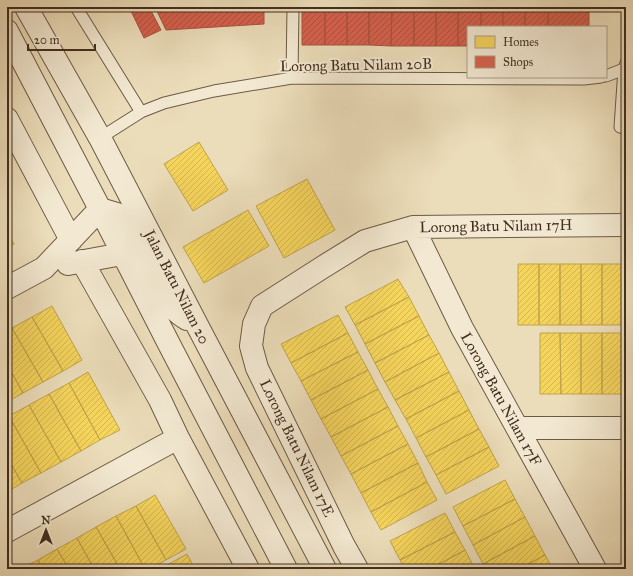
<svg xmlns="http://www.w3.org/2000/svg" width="633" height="576" viewBox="0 0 633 576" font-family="'IM FELL Great Primer',serif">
<defs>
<pattern id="homes-hatch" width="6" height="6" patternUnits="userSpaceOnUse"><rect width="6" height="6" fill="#f6d55c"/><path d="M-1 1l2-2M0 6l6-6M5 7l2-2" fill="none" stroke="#d4b750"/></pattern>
<pattern id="shops-hatch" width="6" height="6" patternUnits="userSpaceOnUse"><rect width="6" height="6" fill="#d6604d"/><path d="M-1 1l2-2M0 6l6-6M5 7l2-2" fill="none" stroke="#af5040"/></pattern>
</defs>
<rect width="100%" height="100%" fill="#ecddba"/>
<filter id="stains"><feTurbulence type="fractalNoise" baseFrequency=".005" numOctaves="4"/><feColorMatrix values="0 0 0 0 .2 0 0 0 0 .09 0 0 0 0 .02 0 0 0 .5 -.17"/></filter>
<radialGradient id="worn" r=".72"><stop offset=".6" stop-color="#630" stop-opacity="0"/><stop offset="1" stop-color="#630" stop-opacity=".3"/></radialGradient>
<!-- homes -->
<path fill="url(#homes-hatch)" stroke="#c0a34a" d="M199,142l29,48 -35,21 -29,-47z
M307,179l28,51 -51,28 -28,-52z
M248,210l21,36 -65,37 -21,-36z
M7,232l7,12 -7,4z
M518,264h21v61h-21z
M539,264h21v61h-21z
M560,264h21v61h-21z
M581,264h21v61h-21z
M602,264h21v61h-21z
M623,264h3v61h-3z
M398,279l11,18 -54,28 -10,-18z
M409,297l10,19 -54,28 -10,-19z
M52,306l30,54 -19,11 -31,-54z
M338,315l10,18 -57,30 -10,-19z
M419,316l10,19 -54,28 -10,-19z
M32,317l31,54 -20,11 -31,-54z
M12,328l31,54 -20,11 -16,-29v-33z
M348,333l10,19 -57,29 -10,-18z
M540,333h20l1,61h-21z
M560,333h21v61h-20z
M581,333h21v61h-21z
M602,333h21v61h-21z
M623,333h3v61h-3z
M429,335l10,18 -54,29 -10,-19z
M358,352l10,18 -57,30 -10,-19z
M439,353l10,19 -54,28 -10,-18z
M7,364l16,29 -16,9z
M368,370l10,19 -57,30 -10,-19z
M88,372l32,58 -20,10 -31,-57z
M449,372l10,19 -53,28 -11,-19z
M69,383l31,57 -19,11 -32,-57z
M378,389l10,18 -57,30 -10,-18z
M459,391l10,19 -53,28 -10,-19z
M49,394l32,57 -20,11 -32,-57z
M29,405l32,57 -20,11 -32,-57z
M388,407l10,19 -57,30 -10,-19z
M469,410l10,19 -53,28 -10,-19z
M9,416l32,57 -19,10 -15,-26v-40z
M398,426l10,18 -57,30 -10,-18z
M479,429l10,18 -53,28 -10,-18z
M408,444l10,19 -57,30 -10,-19z
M489,447l10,19 -53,28 -10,-19z
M7,457l15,26 -15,9z
M418,463l9,19 -56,30 -10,-19z
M621,471h5v59h-4z
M505,480l10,19 -52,27 -10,-19z
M427,482l10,18 -56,30 -10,-18z
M155,495l31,54 -20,11 -30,-54z
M515,499l10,18 -52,28 -10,-19z
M136,506l30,54 -17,9h-4l-29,-53z
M445,513l10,19 -55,28 -10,-19z
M116,516l29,53h-25l-24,-42z
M525,517l10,19 -52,28 -10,-19z
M96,527l24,42h-26l-17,-31z
M455,532l10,18 -35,19h-25l-5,-9z
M535,536l10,19 -26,14h-33l-3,-5z
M77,538l17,31h-25l-12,-20z
M57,549l12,20h-26l-5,-9z
M465,550l10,19h-45z
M187,554l8,15h-26l-2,-4z
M545,555l8,14h-34z
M38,560l5,9h-23z"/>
<!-- shops -->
<path fill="url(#shops-hatch)" stroke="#a95140" d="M139,7h10l12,23 -17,8 -13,-27z
M155,7h109v17l-98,6z
M302,7h23v38h-23z
M325,7h22v38h-22z
M347,7h22v38h-22z
M369,7h23l-1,39 -22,-1z
M392,7h22v39h-23z
M414,7h22v39h-22z
M436,7h22v39h-22z
M458,7h23v20h-13v19h-10z
M481,7h22v20h-22z
M503,7h22v20h-22z
M525,7h23v20h-23z
M548,7h41v20h-41z"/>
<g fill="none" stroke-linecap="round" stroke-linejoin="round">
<!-- service casing -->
<g stroke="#6c5a46" stroke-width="13">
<path id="service" d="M76,7l65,105
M624,69l-4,58 6,1
M606,76l18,-7 2,-6
M292,78l1,-71
M100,138l41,-26 23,-9 50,-12 78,-13 292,1 17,-2"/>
</g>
<!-- minor casing -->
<g stroke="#6c5a46" stroke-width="24">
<path id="minor" d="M26,7l74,131 96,185 129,246
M7,31l93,178 70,137 116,223
M7,119l64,121
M413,227l49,101 133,241
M82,261l78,139 18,38 70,131
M68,264l54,-10
M7,288l37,-20 56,-59 17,5 5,5c14,28 38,86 65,100
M518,428h108
M7,531l171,-93
M357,569l-13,-23 -87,-178 -6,-22 3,-22 8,-18 61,-39 42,-26 48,-14 213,-2"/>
</g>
<!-- service -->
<use href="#service" stroke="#f3e9d2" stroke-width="11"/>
<!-- minor -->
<use href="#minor" stroke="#f3e9d2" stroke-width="22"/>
</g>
<g text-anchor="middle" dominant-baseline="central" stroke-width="4" stroke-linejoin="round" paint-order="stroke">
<!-- street labels -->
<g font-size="15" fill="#412e20" stroke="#f3e9d2">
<text transform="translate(356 65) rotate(-1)">Lorong Batu Nilam 20B</text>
<text transform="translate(496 226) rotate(-1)">Lorong Batu Nilam 17H</text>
<text transform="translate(177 287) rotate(63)">Jalan Batu Nilam 20</text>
<text transform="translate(501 399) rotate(61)">Lorong Batu Nilam 17F</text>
<text transform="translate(297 448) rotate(64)">Lorong Batu Nilam 17E</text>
</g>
</g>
<!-- margin -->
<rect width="633" height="576" fill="none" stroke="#ecddba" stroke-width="24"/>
<rect x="8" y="8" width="617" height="560" fill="none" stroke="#412e20" stroke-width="2"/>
<rect x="12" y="12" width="609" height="552" fill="none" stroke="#412e20"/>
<!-- legend -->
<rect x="467" y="26" width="140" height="52" fill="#f3e9d2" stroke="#ac9e8b"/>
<rect x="475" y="36" width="20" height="12" fill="#f6d55c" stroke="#ac9e8b"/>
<text x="503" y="46" font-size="12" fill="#412e20">Homes</text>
<rect x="475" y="56" width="20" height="12" fill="#d6604d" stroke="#ac9e8b"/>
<text x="503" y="66" font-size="12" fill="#412e20">Shops</text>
<!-- north arrow -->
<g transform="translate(46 530)" stroke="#f3e9d2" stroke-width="3" paint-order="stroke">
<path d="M0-3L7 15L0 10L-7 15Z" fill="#412e20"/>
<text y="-6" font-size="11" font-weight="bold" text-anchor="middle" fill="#412e20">N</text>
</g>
<!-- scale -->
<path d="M28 44v6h67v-6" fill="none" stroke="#412e20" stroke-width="2"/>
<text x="34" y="44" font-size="12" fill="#412e20" stroke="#f3e9d2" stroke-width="3" paint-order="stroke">20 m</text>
<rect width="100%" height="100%" filter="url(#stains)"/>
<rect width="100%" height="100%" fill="url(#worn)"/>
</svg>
